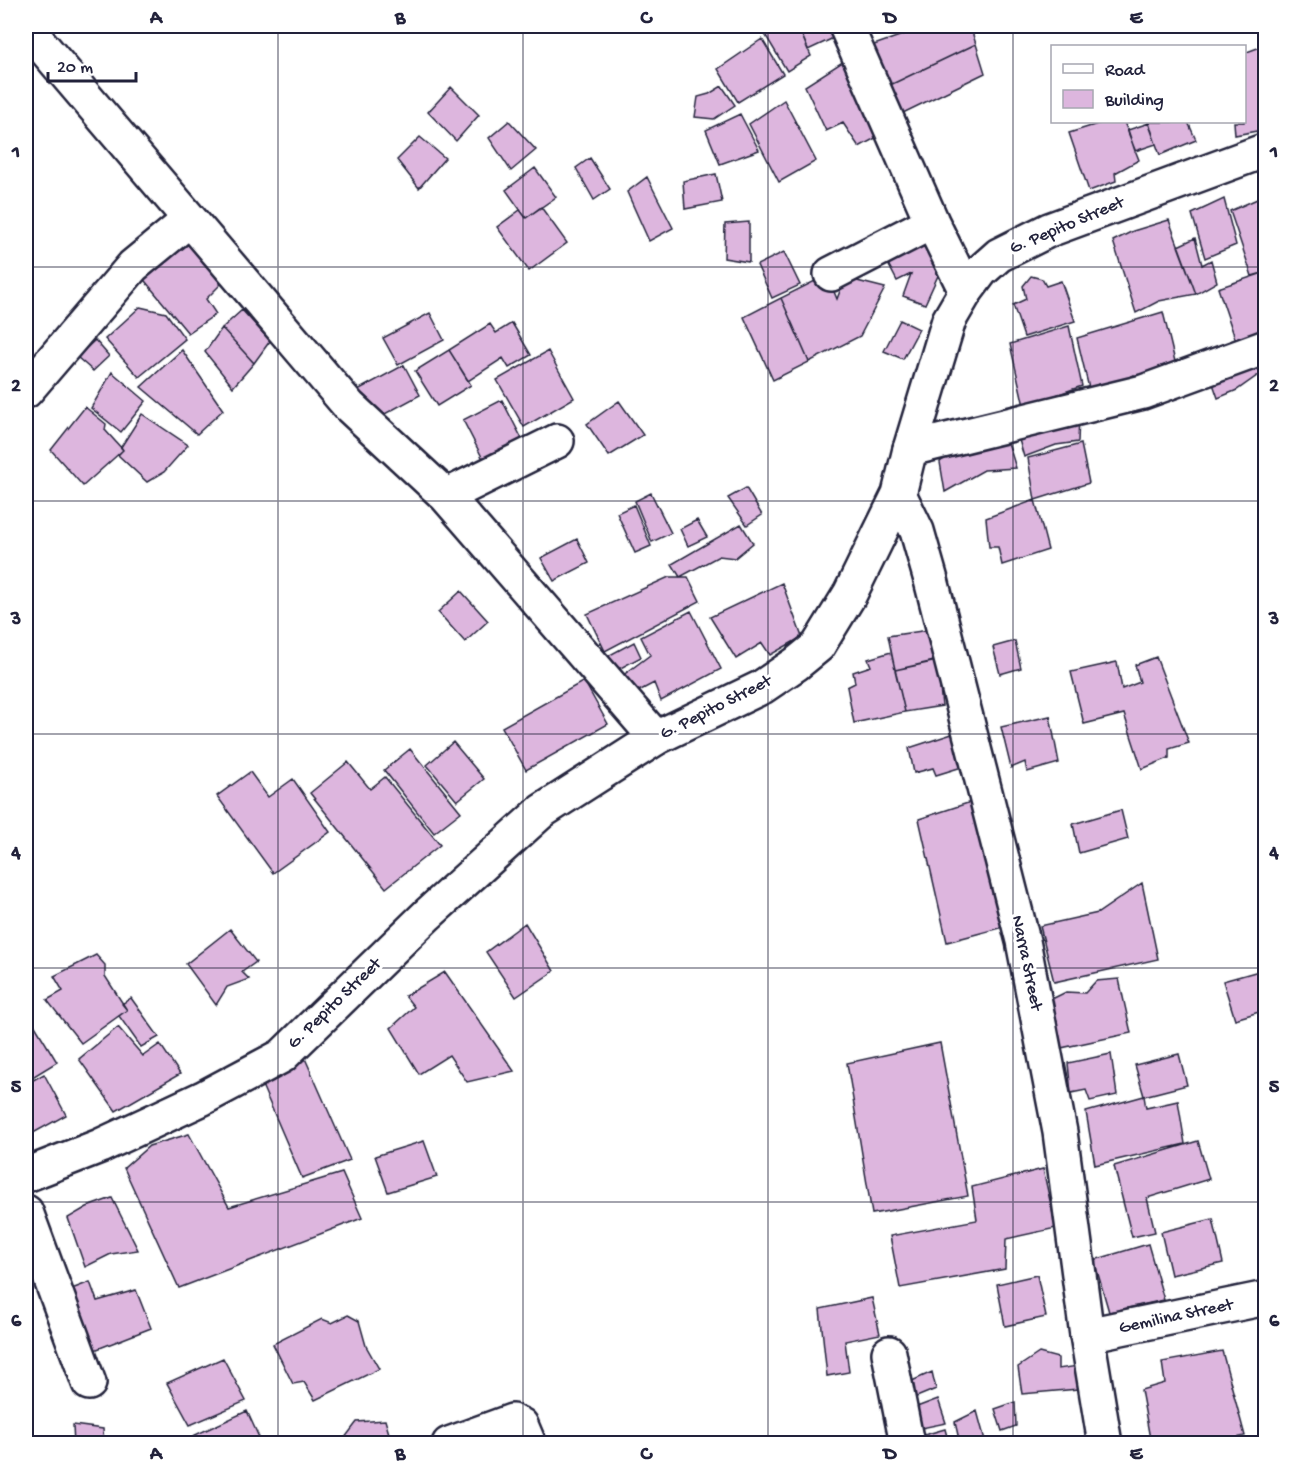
<svg xmlns="http://www.w3.org/2000/svg" width="1291" height="1469" viewBox="0 0 1291 1469" font-family="'Gochi Hand',sans-serif">
<rect width="100%" height="100%" fill="#fff"/>
<filter id="ink" filterUnits="userSpaceOnUse"><feTurbulence type="fractalNoise" baseFrequency=".0167" numOctaves="2"/><feDisplacementMap in="SourceGraphic" scale="12" xChannelSelector="R" yChannelSelector="G"/><feConvolveMatrix kernelMatrix="1 2 1 2 8 2 1 2 1" color-interpolation-filters="sRGB"/></filter>
<g filter="url(#ink)">
<!-- building -->
<path fill="#ddb6de" stroke="#22223b" stroke-width="1.5" d="M706,26h14l-11,5z
M760,26h38l13,30 -24,15z
M798,26h41l3,8 -34,16z
M928,26h42l6,18 -88,42 -14,-41z
M762,39l21,35 -45,28 -20,-33z
M26,43l13,14 -13,12z
M976,44l9,29 -82,40 -15,-27z
M1263,46l3,8v73l-4,3 -27,5 -1,-13h10v-69z
M844,61l39,73 -24,13 -16,-24 -17,8 -21,-45z
M722,86l13,19 -21,14 -19,-2 3,-20 11,-3z
M451,87l28,28 -23,26 -28,-29z
M784,100l32,61 -37,21 -30,-58z
M740,114l19,36 -39,14 -14,-34z
M509,121l27,29 -25,21 -22,-33z
M1104,122h20l15,38 -24,13 1,8 -27,10 -20,-58z
M1148,122h40l8,18 -36,15z
M1149,123l7,21 -21,7 -7,-21z
M420,137l25,21 -26,30 -22,-28z
M590,158l20,31 -16,11 -18,-32z
M535,168l21,29 -30,21 -20,-28z
M716,174l6,28 -37,7 -2,-28z
M647,177l26,51 -24,13 -22,-49z
M1264,196l2,4v72l-14,4 -22,-65z
M1224,199l12,46 -31,13 -13,-44z
M541,207l26,36 -38,28 -32,-44 23,-17 6,8z
M1169,220l27,74 -37,7 -23,12 -23,-72 20,-10z
M749,222v40l-25,-4 1,-34z
M182,232l39,52 -15,15 10,15 -28,19 -52,-63z
M927,235l14,34 -16,35 -22,-8 8,-22 -14,7 -14,-27z
M1195,238l7,27 9,-5 6,22 -21,12 -18,-48z
M784,252l16,33 -28,13 -15,-33z
M1266,272v35l-8,3 8,23 -30,8 -18,-53z
M827,275l10,24 8,-21 40,10 -25,48 -51,26 -28,-64z
M1031,276l11,3 4,7 15,-5 14,40 -51,16 -11,-32 13,-6 -3,-13z
M781,298l28,64 -36,18 -29,-63z
M140,307l26,6 19,26 -46,38 -34,-38z
M242,310l28,31 -16,22 -32,-35z
M1163,312l16,66 -39,6 -6,-9 -13,6 -29,20 -15,-63z
M430,313l14,27 -46,25 -15,-27z
M900,320l19,9 -16,30 -19,-8z
M512,323l19,32 -22,13 -6,-10 -35,23 -19,-31 41,-26 6,9z
M1069,326l13,60 -58,20 -14,-62z
M222,328l32,35 -21,24 -28,-35z
M95,340l14,16 -16,15 -16,-14z
M182,350l41,60 -26,24 -56,-47z
M449,350l22,35 -34,21 -22,-35z
M548,351l26,47 -50,29 -27,-47z
M1266,354v21l-9,1 -20,14 -19,8 -8,-23z
M404,365l16,30 -50,27 -16,-30z
M112,372l34,29 -25,31 -30,-24z
M502,400l20,39 -39,20 -20,-39z
M619,401l24,34 -34,21 -22,-32z
M85,407l21,17 -1,6 18,20 -40,36 -32,-36z
M142,414l46,31 -24,27 -17,10 -29,-27 5,-5 -2,-3z
M1079,415l-1,27 -22,3 -32,12 -7,-24z
M1006,436l10,32 -32,2 -39,22 -5,-30 33,-23z
M1081,444l8,39 -54,17 -7,-42z
M746,488l16,27 -15,10 -19,-27z
M651,493l20,40 -19,9 -17,-41z
M1035,500l13,50 -46,15 -4,-18h-9l-3,-29z
M634,505l17,41 -16,7 -18,-40z
M697,520l10,17 -19,9 -8,-17z
M741,524l12,19 -18,15 -16,-2 -39,21 -8,-13z
M577,539l12,24 -35,18 -13,-23z
M669,577h19l12,24 -95,50 -18,-37z
M782,583l20,54 -32,18 -8,-12 -26,16 -26,-42z
M461,591l27,30 -23,21 -27,-30z
M691,611l30,58 -60,32 -7,-18 -17,9 -15,-16 28,-21 -9,-18z
M942,628l5,30 -52,12 -7,-34z
M1015,641l6,27 -21,6 -7,-27z
M634,642l7,15 -24,13 -9,-14z
M891,652l14,60 -51,11 -7,-36 8,-4 -2,-11 18,-6 -3,-7z
M1156,657l33,86 -20,6v9l-27,11 -18,-55 -40,10 -13,-52 46,-10 5,27 18,-7 -5,-17z
M937,661l5,45 -37,6 -10,-42z
M584,681l24,43 -82,46 -24,-43z
M1050,716l9,47 -32,9 -2,-10 -14,6 -10,-41z
M952,734l10,33 -26,8 -3,-7 -19,5 -5,-25z
M453,742l31,37 -27,22 -30,-36z
M410,749l51,63 -27,21 -50,-63z
M348,762l22,27 15,-12 55,68 -54,43 -76,-95z
M250,772l18,25 25,-18 37,53 -57,41 -56,-77z
M980,799l27,127 -60,16 -28,-123z
M1121,810l7,29 -49,14 -6,-29z
M1142,883l16,76 -104,23 -14,-56 58,-13z
M525,923l29,48 -38,26 -30,-45z
M230,929l26,33 -14,10 7,7 -22,8 -11,18 -30,-41z
M96,955l9,10v11l22,34 -46,33 -34,-43 16,-9 -9,-15z
M1266,969v41l-31,9 -12,-38z
M445,972l69,99 -47,11 -18,-27 -30,19 -28,-46 23,-21 -9,-11z
M1119,979l12,54 -70,15 -11,-48 16,-8 19,1 11,-12z
M131,998l28,39 -18,10 -22,-31 8,-6 -5,-6z
M26,1011l31,51 -31,19z
M118,1027l25,29 17,-12 20,30 -64,37 -37,-52z
M940,1043l28,153 -96,18 -25,-151z
M1111,1054l6,41 -27,6 -4,-11 -15,3 -3,-30z
M1179,1054l8,31 -43,11 -9,-31z
M304,1056l46,104 -48,18 -44,-102z
M44,1074l22,41 -40,22v-53z
M1144,1096l2,12 32,-7 7,43 -90,21 -9,-53z
M189,1134l40,73 113,-34 20,45 -183,70 -55,-120 25,-22z
M424,1141l13,36 -49,15 -13,-36z
M1198,1141l11,38 -62,19 8,34 -23,5 -18,-71z
M1043,1169l13,59 -50,11 -1,30 -105,19 -10,-52 87,-16 -5,-33z
M112,1198l26,52 -27,4 -26,13 -17,-49 19,-11z
M1213,1219l10,44 -52,12 -10,-43z
M1148,1244l16,56 -55,12 -15,-52z
M1037,1275l9,42 -41,9 -8,-42z
M90,1282l7,19 39,-11 15,38 -64,25 -23,-61z
M872,1298l8,36 -35,7 4,31 -22,4 -7,-67z
M348,1315l11,6 7,25 13,23 -64,31 -11,-18 -11,2 -20,-40 49,-25 10,4z
M1222,1351l23,85 -37,8h-57l-10,-54 24,-7 -3,-21z
M1039,1353l19,5v11l20,-3v23l-56,5 -4,-27z
M223,1358l23,43 -56,24 -23,-42z
M932,1372l4,17 -29,12 -4,-16z
M938,1399l8,24 -29,6 -8,-19z
M1015,1402l1,24 -14,5 -7,-22z
M247,1411l15,33h-64l-5,-8z
M977,1411l9,33h-26l-5,-22z
M385,1420l7,24h-46l-2,-5 13,-17z
M73,1425l30,4 1,15h-30z
M945,1429l4,15h-29l-3,-7z"/>
<g fill="none" stroke-linecap="round" stroke-linejoin="round">
<!-- street casing -->
<g stroke="#22223b" stroke-width="38">
<path id="street" d="M846,26l86,196 34,69
M26,27l323,379 97,90 210,242
M831,274l101,-52
M26,391l107,-125 56,-46
M910,449l233,-57 123,-45
M446,496l111,-55
M26,1212l63,171
M1087,1335l179,-37
M889,1353l18,91
M449,1444l63,-23 9,4 8,19"/>
</g>
<!-- secondary casing -->
<g stroke="#22223b" stroke-width="38">
<path id="secondary" d="M899,494l18,37 14,49 92,361 37,191 27,203 18,109
M26,1175l74,-29 103,-48 79,-42 145,-141 115,-104 114,-73 106,-51 34,-23 22,-18 32,-52 49,-100 11,-45 39,-129 17,-29 15,-20 18,-16 50,-25 217,-80"/>
</g>
<!-- street -->
<use href="#street" stroke="#fff" stroke-width="33"/>
<!-- secondary -->
<use href="#secondary" stroke="#fff" stroke-width="33"/>
</g>
</g>
<!-- grid -->
<path fill="none" stroke="#22223b" stroke-width="1.5" stroke-opacity="0.55" d="M278,26v1418M523,26v1418M768,26v1418M1013,26v1418M26,267h1240M26,501h1240M26,734h1240M26,968h1240M26,1202h1240"/>
<g text-anchor="middle" dominant-baseline="central" stroke-width="6" stroke-linejoin="round" paint-order="stroke">
<!-- street labels -->
<g font-size="18" fill="#22223b" stroke="#fff">
<text transform="translate(1067 226) rotate(-23)">G. Pepito Street</text>
<text transform="translate(716 708) rotate(-27)">G. Pepito Street</text>
<text transform="translate(1026 963) rotate(78)">Narra Street</text>
<text transform="translate(335 1004) rotate(-44)">G. Pepito Street</text>
<text transform="translate(1176 1317) rotate(-12)">Gemilina Street</text>
</g>
</g>
<!-- margin -->
<rect width="1291" height="1469" fill="none" stroke="#fff" stroke-width="66"/>
<!-- legend -->
<rect x="1051" y="45" width="195" height="78" fill="#ffffff" stroke="#a7a7b1" stroke-width="1.5"/>
<rect x="1063" y="64" width="30" height="9" fill="#ffffff" stroke="#a7a7b1" stroke-width="1.5"/>
<text x="1105" y="75" font-size="18" fill="#22223b">Road</text>
<rect x="1063" y="90" width="30" height="18" fill="#ddb6de" stroke="#a7a7b1" stroke-width="1.5"/>
<text x="1105" y="105" font-size="18" fill="#22223b">Building</text>
<!-- scale -->
<path d="M48 72v9h88v-9" fill="none" stroke="#22223b" stroke-width="3"/>
<text x="57" y="72" font-size="18" fill="#22223b" stroke="#ffffff" stroke-width="4.5" paint-order="stroke">20 m</text>
<rect x="33" y="33" width="1225" height="1403" fill="none" stroke="#22223b" stroke-width="2"/>
<g font-size="20" text-anchor="middle" font-weight="bold" fill="#22223b">
<text x="156" y="23">A</text>
<text x="400" y="23">B</text>
<text x="646" y="23">C</text>
<text x="890" y="23">D</text>
<text x="1136" y="23">E</text>
<text x="16" y="157">1</text>
<text x="1274" y="157">1</text>
<text x="16" y="391">2</text>
<text x="1274" y="391">2</text>
<text x="16" y="624">3</text>
<text x="1274" y="624">3</text>
<text x="16" y="858">4</text>
<text x="1274" y="858">4</text>
<text x="16" y="1092">5</text>
<text x="1274" y="1092">5</text>
<text x="16" y="1326">6</text>
<text x="1274" y="1326">6</text>
<text x="156" y="1459">A</text>
<text x="400" y="1459">B</text>
<text x="646" y="1459">C</text>
<text x="890" y="1459">D</text>
<text x="1136" y="1459">E</text>
</g>
</svg>
